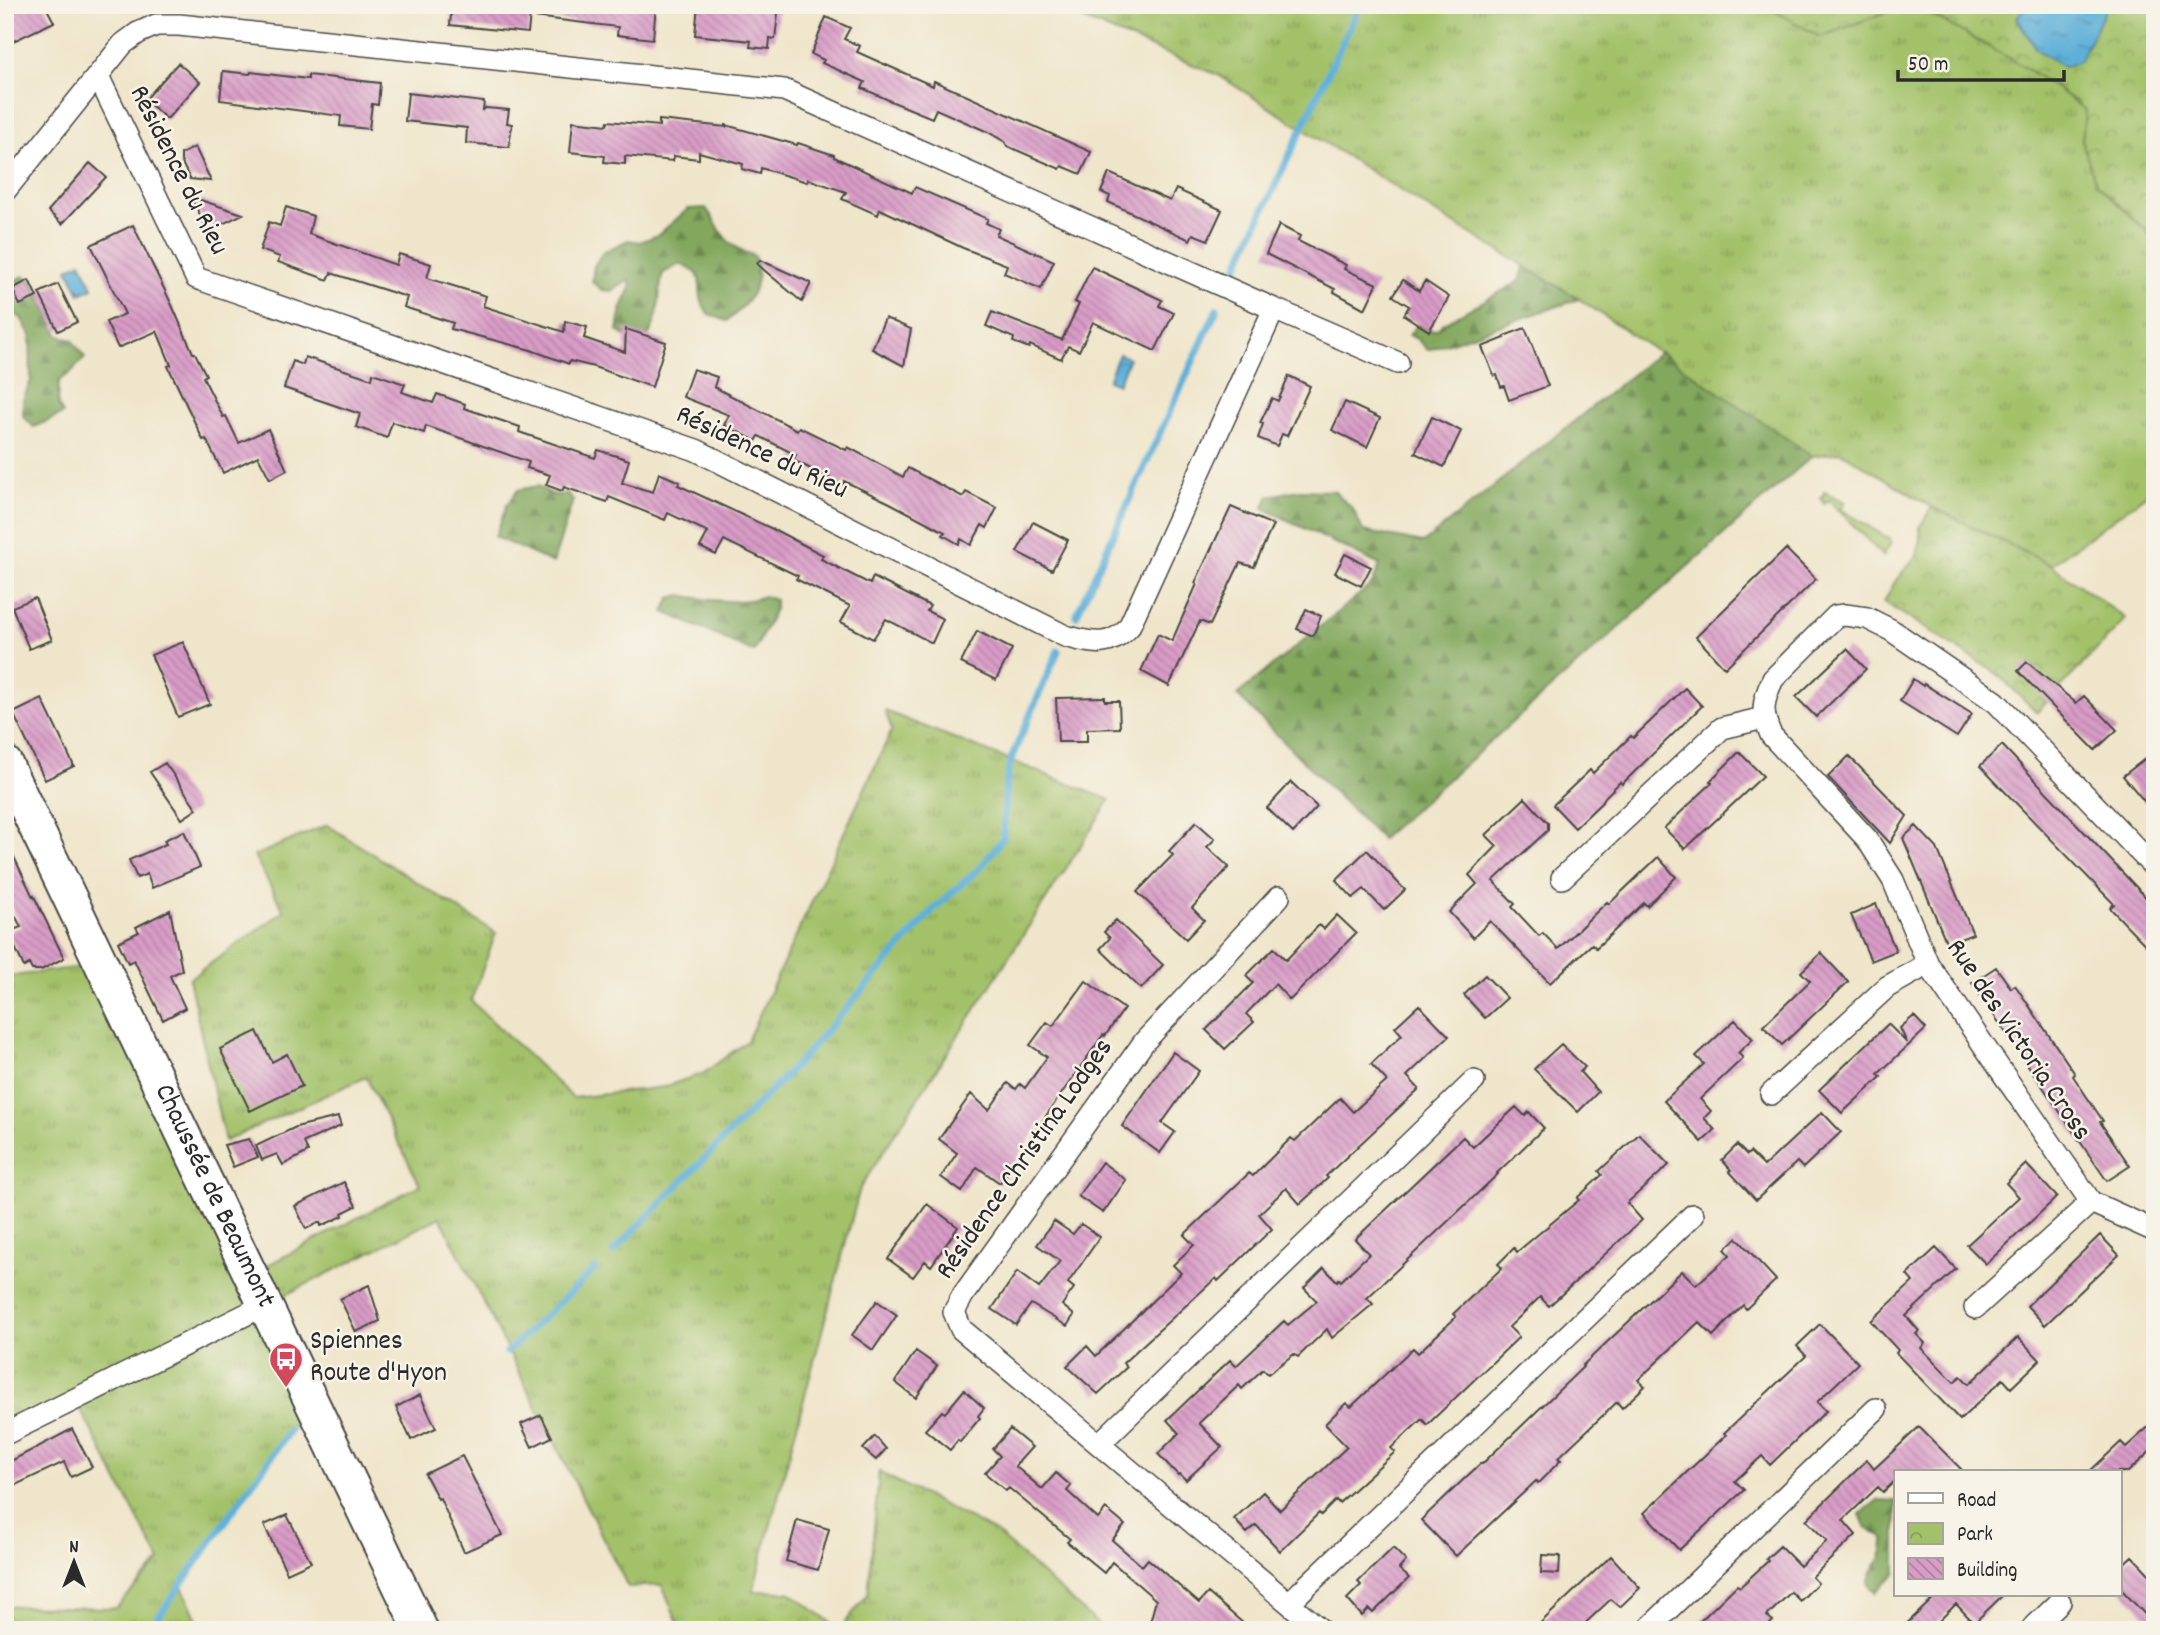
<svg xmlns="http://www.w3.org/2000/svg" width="2160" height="1635" viewBox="0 0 2160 1635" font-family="Dekko,sans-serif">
<defs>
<pattern id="grass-tufts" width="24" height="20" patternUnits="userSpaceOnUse" patternTransform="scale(1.75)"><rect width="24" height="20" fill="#a3c169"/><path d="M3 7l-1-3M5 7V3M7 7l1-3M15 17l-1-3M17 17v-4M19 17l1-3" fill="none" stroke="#859d57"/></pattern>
<pattern id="forest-firs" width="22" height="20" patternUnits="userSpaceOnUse" patternTransform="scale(1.75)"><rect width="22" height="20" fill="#82a75d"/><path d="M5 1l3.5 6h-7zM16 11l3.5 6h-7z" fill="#6b884d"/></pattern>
<pattern id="park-crowns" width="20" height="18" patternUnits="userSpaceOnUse" patternTransform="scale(1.75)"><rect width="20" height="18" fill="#a3c169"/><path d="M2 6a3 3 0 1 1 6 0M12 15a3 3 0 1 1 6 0" fill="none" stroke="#859d57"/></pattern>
<pattern id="water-ripples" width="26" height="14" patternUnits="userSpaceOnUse" patternTransform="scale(1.75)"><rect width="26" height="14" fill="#5eb0d9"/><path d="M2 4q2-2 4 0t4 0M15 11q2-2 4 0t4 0" fill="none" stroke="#4e8fb0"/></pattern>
<pattern id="building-back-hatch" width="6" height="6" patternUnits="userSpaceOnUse" patternTransform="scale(1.75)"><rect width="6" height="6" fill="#d99cc7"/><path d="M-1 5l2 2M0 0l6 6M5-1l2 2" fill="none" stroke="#b07fa2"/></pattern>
</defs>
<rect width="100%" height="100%" fill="#f7f3e8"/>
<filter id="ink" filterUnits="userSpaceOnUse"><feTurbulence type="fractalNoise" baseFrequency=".0143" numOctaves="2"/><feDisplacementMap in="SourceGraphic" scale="14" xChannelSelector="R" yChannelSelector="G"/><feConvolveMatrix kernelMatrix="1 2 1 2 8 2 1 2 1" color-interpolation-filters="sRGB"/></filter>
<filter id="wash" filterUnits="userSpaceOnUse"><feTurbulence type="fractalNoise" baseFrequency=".00686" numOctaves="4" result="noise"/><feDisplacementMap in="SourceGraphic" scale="28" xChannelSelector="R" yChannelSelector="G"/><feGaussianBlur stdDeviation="1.57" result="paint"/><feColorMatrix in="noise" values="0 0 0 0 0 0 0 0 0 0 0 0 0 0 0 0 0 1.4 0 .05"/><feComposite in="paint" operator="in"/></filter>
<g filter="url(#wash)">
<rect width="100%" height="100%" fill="#efe5ca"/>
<!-- grass -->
<path fill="url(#grass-tufts)" stroke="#67764a" stroke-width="2" d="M1049,5h716l55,32 85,-32h9c58,33 120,63 171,105l-3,32 73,96v250l-104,77 -119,-58 -91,-55 -29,4 -233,-157 -151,-91 -210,-133z
M1824,492l21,10 -4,7 51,32 -9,15 -54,-56 -5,4 -3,-6z
M885,711l225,89 -250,388 -107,403 36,1 51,37 28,-35 11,-122 115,59 110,99h-423l-19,-45 -34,2 -188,-370 -175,88 44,91 -19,34 -109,155 21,45h-197v-24l111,2 44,-47 -85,-162 -70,35v-457l97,-13 149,310 169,-89 -54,-108 -141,64 -36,-162 95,-68 -30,-55 73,-31 169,108 -25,68 102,97 91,-11 40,-14 43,-32 145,-311z"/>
<!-- forest -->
<path fill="url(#forest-firs)" stroke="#566944" stroke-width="2" d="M706,208c19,27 14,34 48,48 11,27 -5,48 -27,65l-19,-7c-3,-6 -7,-11 -7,-17 -3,-22 3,-23 -21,-33l-17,9c-6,23 -1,46 -18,67l-15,-1 -12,-8 4,-24 8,-17v-10l-18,11 -10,-1 -10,-8 2,-16 9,-14 25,-12 12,2 18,-7 30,-26z
M1524,266l55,33 -151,51 -11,-11 -8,-4 8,-10c11,6 18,9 27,-2l76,-42z
M24,276l8,5 26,54 14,5 13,18 -16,16 -10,7 -1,23 5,10 -29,13 -11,-11v-16l8,-20 -1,-46 -9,-16 -12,-8 -4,-5v-20z
M1660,352l152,104 -431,383 -144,-144 135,-111 8,-19 -117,-57 6,-12 30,-6 35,1 19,18 10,22 60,12z
M538,486c11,7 17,12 29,7l6,7 -20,63 -58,-26 12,-32 11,-15z
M681,595c24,5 60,11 83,1l11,4v9l-21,43 -90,-40 6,-14z
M1878,1500l18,1v72l-21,20 -7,-10c6,-22 16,-19 16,-45l-19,-12 -5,-12z"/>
<!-- park -->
<path fill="url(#park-crowns)" stroke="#67764a" stroke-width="2" d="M1765,5h140l-85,32z
M1914,5h241v234l-59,-56 -14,-41 3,-32c-52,-42 -113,-72 -171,-105z
M1932,507l119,58 75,54 -89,93 -41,-39 -112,-71 12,-22 21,-25 4,-16 -1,-12z"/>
<!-- water -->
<path fill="url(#water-ripples)" stroke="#446e82" stroke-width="2" d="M2026,5h82l-28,56 -16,6 -28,-18 -19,-31z
M81,262l12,26 -13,6 -12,-25z
M1119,354l10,4 -11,26 -10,-4z"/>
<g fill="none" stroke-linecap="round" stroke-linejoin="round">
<!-- stream -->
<path stroke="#5eb0d9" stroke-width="7" d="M1235,271l125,-266
M1076,616l141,-307
M613,1252l185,-189 136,-154 48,-43 21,-28 3,-54 5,-25 47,-108
M507,1352l88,-83
M149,1630l141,-200"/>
</g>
<g id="blocks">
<!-- building -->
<path fill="url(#building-back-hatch)" d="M5,5h40l9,17 -49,23z
M452,5h79l-3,28 -78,-8z
M536,5h120l-3,34 -36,-4 1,-8 -83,-10z
M698,5h81l-4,34 -5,-1 -1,11 -19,-2 1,-6 -56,-6z
M826,17l24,11 -6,11 16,7 -3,6 76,34 1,-5 157,71 -10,22 -19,-8 -2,3 -53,-23 -2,-4 -17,-10 -52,-23 -4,9 -39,-16 -31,-14 3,-6 -43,-19 2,-3 -13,-6z
M178,63l22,19 -33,37 -22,-19z
M223,71l27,3 1,-2 57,7v-4l72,8 -2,22 -6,-1 -3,25 -29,-3 1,-10 -121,-16z
M408,93l76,9 -1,8 3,-2 23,2 -2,13 5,1 -3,23 -43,-4 1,-15 -62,-7z
M659,120l67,7v-2l71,20 1,-2 36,12v2l78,36 3,-6 73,32 -2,4 13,6 -3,6 58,26 -13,28 -37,-16 3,-8 -44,-17 -83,-39 -2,6 -36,-16 4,-7 -38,-13 -1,3 -46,-14 -1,6 -18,-5 1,-5 -44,-12v7l-25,-3 -1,5 -48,-5v8l-21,-2 1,-6 -35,-4 3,-31 34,4 1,-4 51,5z
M195,147l16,34 -21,-2 -9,-18v-7z
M90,163l16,14 -44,47 -14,-13z
M1109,173l61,28 6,-12 46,21 -14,30 -15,-6 -3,6 -82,-38 2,-6 -9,-4z
M191,197l52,17 -35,17z
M286,207l27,9 -4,18 87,31 3,-11 32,10 -4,14 59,18 -3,10 81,26 1,-11 22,6 -3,11 41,14 1,-23 40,13 -14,45 -58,-20 -24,-6 -1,3 -38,-14 -80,-21 2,-6 -49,-16 3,-10 -76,-24 -3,7 -50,-18 2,-5 -20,-7 9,-28 11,4z
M133,225l38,78 22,50h2l11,22 -3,2 20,40 3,-1 13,27 29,-14 19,41 -17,9 -12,-23 -35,17 -17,-34 -3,1 -35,-74 3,-1 -14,-34 -39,17 -12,-26 19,-8 -34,-69z
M1279,225l21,11 -2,5 48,24 -2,4 33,15 -12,25 -31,-17 1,-3 -69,-35z
M760,260l51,23 -9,19 -45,-38z
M1092,267l70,33 -3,6 15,7 -19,38 -62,-29 -14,29 -11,-5 -7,13 -31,-14 -1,3 -16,-6 1,-4 -28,-12 6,-14 70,28 17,-36 -4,-2z
M29,280l8,17 -17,8 -8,-16z
M1403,280l16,11 6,-10 24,16 -20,34 -25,-16 5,-9 -16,-10z
M58,284l19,38 -19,9 -19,-38z
M885,318l26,11 -7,37 -32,-17z
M1525,328l23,58 -39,14 -5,-14 -3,1 -4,-12 -3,1 -12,-29 23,-9 -1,-2z
M305,357l67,22 1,-6 32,11 -3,8 31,11 4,-9 28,10 -1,4 56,19 -1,5 76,26 3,-8 31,10 -7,23 31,9 6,-19 21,9 -2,3 101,47 44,23 -2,4 49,25 3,-7 57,29 -3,5 16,8 -11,24 -46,-24 -13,20 -32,-17 9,-16 -54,-27 2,-3 -74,-36 -8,15 -16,-8 8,-15 -40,-19 -3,7 -56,-23 -2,5 -43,-15 -2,4 -16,-6 4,-10 -23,-7 2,-6 -103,-36 -2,7 -32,-11 -5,16 -31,-11 4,-13 -76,-26 9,-27 10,4z
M693,369l24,8 -3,10 83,43 2,-3 47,23 2,-3 55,30 5,-9 55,29 3,-5 31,16 -10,20 -5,-3 -11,20 -10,-6 -2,5 -16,-9 2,-3 -55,-29 -46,-22 -1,4 -50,-25 3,-5 -37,-19 -3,5 -32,-16 5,-10 -46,-18z
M1289,376l21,10 -23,50 -5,-2 -5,12 -19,-8 5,-14 -3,-1 12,-25 6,3z
M1345,402l35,16 -13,29 -35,-17z
M1432,417l29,14 -17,36 -29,-14z
M1231,507l42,18 -19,42 -14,-4 -30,62 -10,-4 -31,65 -28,-15 17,-37 14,7 25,-57 -2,-1z
M1033,522l35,18 -16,30 -35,-18z
M1786,549l30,30 -91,89 -29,-31z
M1345,554l26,13 -10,19 -26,-13z
M35,598l17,42 -23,9 -17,-42z
M1306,609l15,7 -8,20 -16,-7z
M977,631l35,18 -16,31 -35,-17z
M183,642l27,62 -32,13 -27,-62z
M1847,649l19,20 -50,48 -20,-20z
M2027,662l49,41 8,-7 33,34 -22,20 -77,-79z
M1913,679l10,7 1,-2 48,30 -15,23 -57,-36z
M1685,688l17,18 -80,78 -2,-2 -15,15 -3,5 -27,26 -22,-23 37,-35 3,3 38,-37 2,2z
M1105,697v4h14l1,27 -33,1v13h-29l-2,-44z
M42,699l32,67 -29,14 -32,-67z
M2002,745l153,162v48l-45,-47 4,-4 -134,-138z
M2155,751v63l-32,-38z
M1739,752l24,24 -78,73 -21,-21 48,-45 -2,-2z
M1849,756l58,60 -17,27 -62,-66z
M165,763l32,46 -15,10 -32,-47z
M1291,782l26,25 -24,26 -26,-25z
M1525,798l23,25v7l-55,51 22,23 -3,3 27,29 4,-3 15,16 49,-47 2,2 49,-47 18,20 -29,29 -3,-3 -48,45 -4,-4 -42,39 -60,-62 -17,17 -24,-26 28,-28 -8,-9 28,-29 -11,-11z
M1196,822l19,17 -8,8 22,20 -37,41 12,12 -18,19 -49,-47 36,-37 -4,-4z
M1916,826l21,22 36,86 -26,10 -44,-106z
M184,831l16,36 -48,21 -5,-14 -10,4 -8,-18 37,-16 -2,-4z
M5,838l28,59 1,-1 30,62 -23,12h-9l-3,-6 -5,3 -16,-35 13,-5 -16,-31z
M1367,850l38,40 -21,20 -20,-21 -11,9 -17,-18z
M1876,904l20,47 -25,10 -20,-46z
M170,910l12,60 -12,6 15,32 -22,12 -29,-60 -6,3 -10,-21 21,-10 -3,-5z
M1337,915l19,18 -66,67 -15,-16 -29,30 8,8 -29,27 -19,-19 47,-47 -7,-7 28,-28 12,12 33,-35 5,4z
M1116,920l47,45 -22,24 -41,-40 10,-11 -6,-6z
M1821,953l27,29 -66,63 -19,-19 47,-45 -9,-9z
M1996,967l15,21 4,-3 60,89 -2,2 30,45 -3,1 30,44 -23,15 -135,-198z
M1485,975l22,23 -22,20 -21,-23z
M1086,981l38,28 -19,27 -2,-1 -51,72 -52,76 -23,-16 -15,25 -21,-15 16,-24 -18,-14 32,-45 18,16 19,-27 8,6 4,-5 5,4 22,-31 -17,-12 17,-23 6,4z
M1419,1005l30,31 -42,40 12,13 -93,87 2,2 -28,26 -14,-16 -27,26 13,15 -54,52 -2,-3 -93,85 4,4 -29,27 -31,-28 20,-20 9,10 85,-83 -8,-8 21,-20 -10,-10 65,-62 4,3 38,-38 4,3 45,-43 13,14 34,-31 -16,-17 31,-29 -7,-8z
M1914,1016l12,13 -48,45 3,3 -39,36 -23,-23 69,-66 19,19 -7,-15z
M1735,1020l18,19 -15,14 5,5 -43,41 11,12 -7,7 11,12 -13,12 -38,-41 40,-37 -8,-8z
M257,1031l15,31 15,-8 15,32 -52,25 -30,-62z
M1561,1044l24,23 -5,5 18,20 -20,20 -44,-43z
M1173,1052l26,19 -37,52 13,9 -15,21 -38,-27z
M1516,1107l9,9 4,-4 15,16 -47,45 1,1 -131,124 6,6 -41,34 -5,-9 -29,28 -4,-3 -26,20 -5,-5 -21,20 -3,-4 -40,38 23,24 -36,33 -6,-6 -2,1 -20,-21 21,-21 -12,-13 63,-60 6,6 48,-45 4,4 29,-24 -13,-13 20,-20 13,13 2,-2 2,2 28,-27 -14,-15 108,-102 10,10z
M1822,1112l19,20 -38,36 -6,-6 -41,38 -27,-29 2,-1 -9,-10 15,-15 10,10 3,-3 14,14z
M338,1117l3,9 -37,16 4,10 -25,13 -6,-11 -15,6 -6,-14 40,-19z
M1639,1134l30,31 -42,38 15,17 -93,86 -9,-9 -31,30 10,10 -92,88 -5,-6 -31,29 4,4 -23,21 -33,30 -3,-3 -15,15 -2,-2 -39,38 -24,-26 -9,8 -13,-14 29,-27 17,18 67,-63 -22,-23 21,-21 5,4 62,-59 5,5 38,-36 -3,-3 49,-46 -4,-4 16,-16 3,4 62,-52 -2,-2 25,-23 -3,-4z
M249,1139l9,18 -25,10 -9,-22z
M1102,1162l24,18 -23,33 -25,-17z
M2026,1164l31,33 -71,67 -19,-19 52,-48 -13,-14z
M344,1182l12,24 -14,7 1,3 -22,10 -1,-4 -14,7 -11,-23z
M927,1204l31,23 -27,39 -6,-5 -12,16 -25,-18z
M1054,1221l19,13 8,-10 19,13 -32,46 6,5 -12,17 12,10 -7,11 -36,-22 -15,21 -24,-16 25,-37 22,16 21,-27 -23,-16z
M2100,1235l19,20 -74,70 -18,-19z
M1737,1238l39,42 -30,29 -3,-4 -30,31 -14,-14 -61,58 7,6 -23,22 -5,-6 -59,56 3,2 -23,23 -2,-2 -80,75 -35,-36 60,-57 1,1 101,-97 -1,-1 100,-95 14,14 34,-30 -5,-6z
M1936,1248l20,21 -50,47 13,15 -3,3 9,9 -4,5 33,34 7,-6 8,8 49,-47 22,23 -29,28 -8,-9 -43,41 -64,-67 2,-3 -27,-29 42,-39 -6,-7z
M369,1285l11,36 -24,11 -16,-33z
M877,1301l20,14 -24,35 -21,-15z
M1820,1324l38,39 -41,39 9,9 -56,54 -8,-9 -27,25 9,9 -65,60 -35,-37 82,-78 -2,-2 82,-77 -9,-10z
M916,1351l21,15 -21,32 -21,-16z
M964,1390l20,18 -6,8 2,2 -20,24 -2,-2 -8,10 -25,-20 17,-19 3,2z
M420,1395l16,33 -25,12 -15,-33z
M541,1415l11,22 -20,10 -11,-23z
M2155,1421v26l-27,25h-39l32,-30 5,5z
M1919,1427l45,45h-68v8l-13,12 -5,-5 -35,33 13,15 -44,42 6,6 -18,18 -9,-9 -24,24 6,5 -9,9h-73l46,-45 3,2 28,-26 -2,-2 14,-13 20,20 27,-25 -21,-21 61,-60 7,9z
M72,1429l20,38 -21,10 -7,-15 -59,28v-26z
M1010,1429l22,18 -17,19 27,23 14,-16 15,13 -4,5 31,28 8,-10 19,16 -13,15 30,26 6,-7 51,44 9,-10 43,37h-103l8,-30 -44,-38 -8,11 -37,-31 3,-3 -61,-51 -3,3 -21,-18 15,-17 -7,-7z
M875,1436l11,13 -10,11 -13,-11z
M462,1456l40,79 -38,17 -24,-54 -2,1 -13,-25z
M287,1515l24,47 -24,11 -23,-48z
M797,1520l32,9 -11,41 -32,-9z
M1393,1548l13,13 -7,8 10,9 -36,35 -4,-4 -7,7 -15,-17 14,-14 -3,-3z
M1542,1555l18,1 -1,18 -18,-1z
M1611,1556l29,32 -20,19 -9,-8 -33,31h-45z
M2132,1556l23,24v45l-35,-37v-21z
M1937,1595h66l-29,28 -18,-19 -26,26h-30z"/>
</g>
</g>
<g filter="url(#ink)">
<use href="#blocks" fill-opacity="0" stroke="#484743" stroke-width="2"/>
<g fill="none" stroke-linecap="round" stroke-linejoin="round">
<!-- street casing -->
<g stroke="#484743" stroke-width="24">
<path id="street" d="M5,191l118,-147 15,-11 18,-8h23l605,65 490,219 -145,318c-20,22 -37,16 -64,9l-369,-186 -500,-172 -98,-202
M1274,309l124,54
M2155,868l-159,-166 -105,-72 -24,-12 -22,-3 -9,1 -63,63c-11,23 -12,34 -2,56l96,104 26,41 35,84 163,238 64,29
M1562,878l160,-150 42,-10
M1279,897l-135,145 -181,253 -9,17 7,17 360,301
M1771,1094l116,-107 41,-23
M1975,1308l116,-106
M5,1434l260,-129
M1100,1443l374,-362
M1290,1602l403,-387
M1647,1630l229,-221
M2031,1630l29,-28"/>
</g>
<!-- primary casing -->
<g stroke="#484743" stroke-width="37">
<g id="primary">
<path id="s1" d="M5,763l416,867"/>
</g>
</g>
<!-- street -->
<use href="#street" stroke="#fff" stroke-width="21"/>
<!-- primary -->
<use href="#primary" stroke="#fff" stroke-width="33"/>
</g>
</g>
<!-- icons -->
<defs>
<g id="bus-pin" transform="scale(1.75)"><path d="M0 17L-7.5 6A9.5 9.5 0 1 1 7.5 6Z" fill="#d1495b" stroke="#f7f3e8"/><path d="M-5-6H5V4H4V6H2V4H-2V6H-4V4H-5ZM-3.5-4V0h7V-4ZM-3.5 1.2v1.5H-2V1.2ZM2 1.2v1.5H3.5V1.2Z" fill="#fff"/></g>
</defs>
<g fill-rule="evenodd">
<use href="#bus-pin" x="286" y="1359"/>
</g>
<g text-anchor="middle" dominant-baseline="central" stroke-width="5" stroke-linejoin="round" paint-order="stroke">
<!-- street labels -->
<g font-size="28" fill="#2b2b2b" stroke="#f7f3e8">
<text transform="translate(177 171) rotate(63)">Résidence du Rieu</text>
<text transform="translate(761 454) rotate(25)">Résidence du Rieu</text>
<text transform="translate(2017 1041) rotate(56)">Rue des Victoria Cross</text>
<text transform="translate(1026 1160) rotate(-55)">Résidence Christina Lodges</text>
<text stroke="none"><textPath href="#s1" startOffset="481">Chaussée de Beaumont</textPath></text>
</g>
<!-- poi labels -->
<g font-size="28" fill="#2b2b2b" stroke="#f7f3e8" text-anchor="start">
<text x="310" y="1343">Spiennes<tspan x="310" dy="32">Route d'Hyon</tspan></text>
</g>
</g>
<!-- margin -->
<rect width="2160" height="1635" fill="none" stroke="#f7f3e8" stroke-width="28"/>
<!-- legend -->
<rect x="1894" y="1470" width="228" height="126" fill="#f7f3e8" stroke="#a5a39c" stroke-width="2"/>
<rect x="1908" y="1493" width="35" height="10" fill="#ffffff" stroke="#a5a39c" stroke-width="2"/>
<text x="1957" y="1506" font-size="21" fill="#2b2b2b">Road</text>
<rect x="1908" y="1523" width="35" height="21" fill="url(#park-crowns)" stroke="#a5a39c" stroke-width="2"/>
<text x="1957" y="1540" font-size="21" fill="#2b2b2b">Park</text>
<rect x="1908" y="1558" width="35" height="21" fill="url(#building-back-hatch)" stroke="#a5a39c" stroke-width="2"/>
<text x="1957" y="1576" font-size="21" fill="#2b2b2b">Building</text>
<!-- north arrow -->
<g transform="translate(74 1562)" stroke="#f7f3e8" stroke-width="5" paint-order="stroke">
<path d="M0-5L12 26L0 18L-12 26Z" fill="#2b2b2b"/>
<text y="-10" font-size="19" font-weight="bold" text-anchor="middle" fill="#2b2b2b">N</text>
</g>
<!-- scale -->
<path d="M1898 70v10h166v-10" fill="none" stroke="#2b2b2b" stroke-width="3.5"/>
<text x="1908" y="70" font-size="21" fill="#2b2b2b" stroke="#f7f3e8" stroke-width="5" paint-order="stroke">50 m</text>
</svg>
